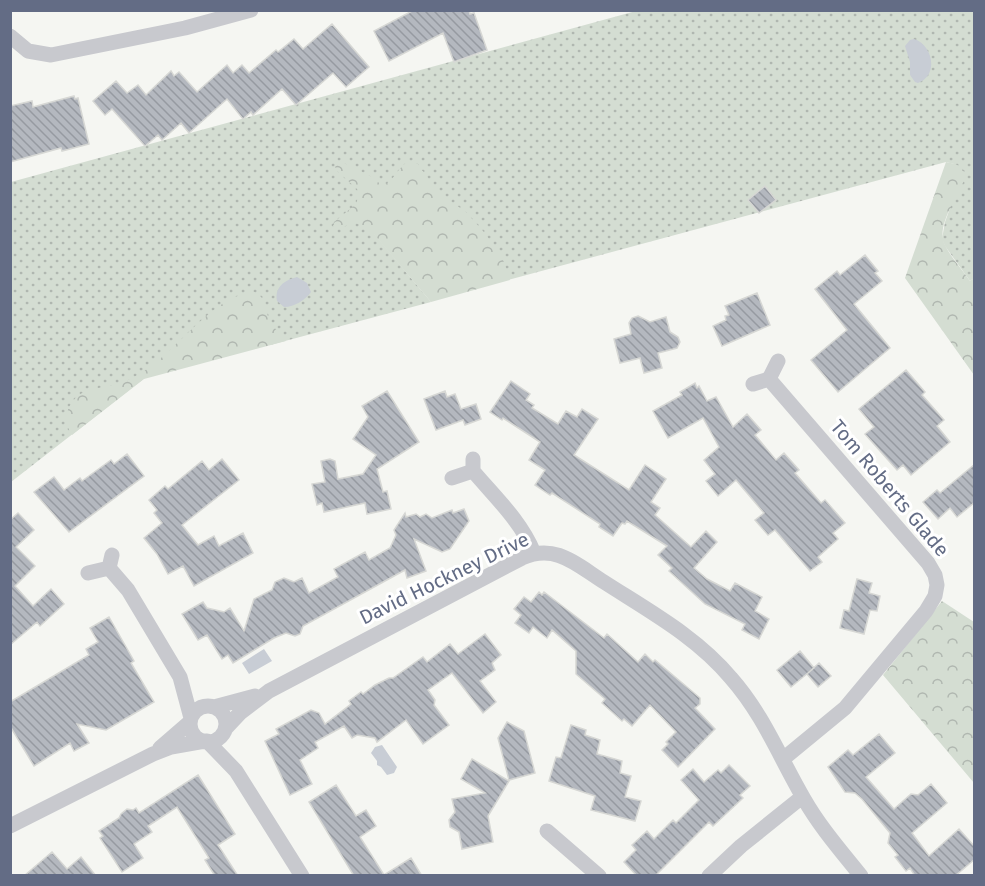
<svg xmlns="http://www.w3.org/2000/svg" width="985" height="886" viewBox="0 0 985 886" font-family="'Fira Sans',sans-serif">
<defs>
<pattern id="grass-dots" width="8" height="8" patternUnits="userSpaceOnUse" patternTransform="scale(1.5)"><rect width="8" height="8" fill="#d4ddd2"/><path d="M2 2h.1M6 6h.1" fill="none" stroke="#b0b7b0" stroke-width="1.8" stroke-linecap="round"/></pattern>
<pattern id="forest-crowns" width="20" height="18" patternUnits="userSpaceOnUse" patternTransform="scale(1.5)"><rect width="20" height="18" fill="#d4ddd2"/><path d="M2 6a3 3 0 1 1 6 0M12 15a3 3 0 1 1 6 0" fill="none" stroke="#b0b7b0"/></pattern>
<pattern id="building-back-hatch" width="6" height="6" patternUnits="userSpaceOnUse" patternTransform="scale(1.5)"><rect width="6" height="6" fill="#b4b8bf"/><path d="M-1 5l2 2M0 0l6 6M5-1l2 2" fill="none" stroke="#969aa1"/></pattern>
</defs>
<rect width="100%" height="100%" fill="#f5f6f2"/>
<!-- grass -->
<path fill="url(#grass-dots)" d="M636,11h338v267l-4,3 -25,-35 -3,-7 3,-17 4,-11 5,-47 -8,-2 -438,118 -151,-67 74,89 -161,43 -33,-39 -226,176v-300z"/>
<!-- forest -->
<path fill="url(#forest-crowns)" d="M340,161l34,17 8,8c12,-5 15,-17 25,-24l11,2 21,30 26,17 18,20 19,26 8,23 -79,22 -59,-70 -8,-6 -11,-4 -13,7 -6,-1 -1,-3 1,-3 22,-18 3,-10 -2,-5 -22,-20 1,-6z
M946,162c11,2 19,4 19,16 -7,18 -30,49 -20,67 6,13 17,24 25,36l4,-3v97l-69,-97z
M254,292c14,6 10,17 16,29 4,7 10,13 16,20l-142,38 -72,56c-7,-10 -8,-23 1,-34 11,-14 25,-12 41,-16 12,-3 23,-9 33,-16 32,-21 67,-74 107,-77z
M942,601l32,21v161l-91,-108z"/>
<!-- water -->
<path fill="#c8cdd5" d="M914,39c19,6 25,36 4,44l-3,-1 -5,-7v-13l-5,-16 5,-6z
M297,277l10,6 4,9c-6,8 -16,15 -27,15l-7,-6c-3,-14 8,-21 20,-24z
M264,649l8,12 -23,13 -7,-11z
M382,745l15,22 -3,6 -7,2 -6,-8 -4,-2v-4l-6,-8 4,-6z"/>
<!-- building -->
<path fill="url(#building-back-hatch)" stroke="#d6d7d4" stroke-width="1.5" d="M414,10h55l1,4 4,-1 13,37 -33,12 -11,-29 -54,28 -15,-30z
M332,24l37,43 -23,20 -13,-14 -37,32 -14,-16 -29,26 -2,-3 -8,7 -16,-20 -38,34 -8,-10 -19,17 -4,-5 -13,11 -33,-37 -7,6 -12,-14 23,-20 11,12 11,-8 8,10 25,-24 3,5 5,-4 18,20 30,-27 6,8 9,-8 7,8 27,-23 2,2 16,-13 9,10z
M74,96l1,3 3,-1 11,46 -27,7 -1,-3 -51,14v-56l22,-5 1,6z
M765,186l11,14 -17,13 -11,-13z
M865,255l13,16 -3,2 7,8 -28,23 36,44 -52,44 -27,-32 36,-30 -32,-41 22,-18 3,4z
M757,293l13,32 -48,21 -9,-20 13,-6 -1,-4 4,-1 -4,-9z
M638,316l12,6 16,-5 4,15 8,5 2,5 -3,6 -19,5 4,15 -18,5 -4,-15 -20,5 -6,-24 17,-5 -2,-11 3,-5z
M906,370l19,22 -3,3 22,25 -7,6 13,16 -39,33 -8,-10 -6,5 -32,-36 9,-7 -15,-18z
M511,381l19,13 -4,6 8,5 -2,3 26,16 8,-13 11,6 5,-8 16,10 -24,36 55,35 16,-25 21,14 -15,23 9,6 -5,7 36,32 15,-16 11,11 -23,26 13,11 23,12 5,-8 27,14 -7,14 14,8 -10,20 -17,-9 3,-6 -40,-20 -36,-33 3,-3 -14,-13 9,-9 -40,-25 -2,3 -3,-1 -9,13 -14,-9 1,-3 -48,-31 -2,2 -15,-10 10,-15 -16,-10 11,-18 -37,-24 -1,2 -12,-8z
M695,383l2,5 2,-2 8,15 9,-4 17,30 14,-13 14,16 -6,5 21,25 8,-7 15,17 -4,3 26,30 4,-3 20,23 -12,10 5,6 -20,18 4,5 -12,9 -35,-41 -7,5 -13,-15 9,-7 -28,-33 -18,16 -12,-15 9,-7 -11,-14 15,-13 -16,-29 -35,20 -15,-27 29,-16 -2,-3z
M387,391l32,51 -42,27 6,23 4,-1 4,18 -24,5 -2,-11 -41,9 -2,-9 -5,2 -5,-21 13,-2 -4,-21 9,-2 5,2 3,18 25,-5 13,-19 -23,-16 15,-22 -6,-11z
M445,391l2,6 8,-3 6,15 15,-5 5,15 -16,6 -2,-5 -27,10 -12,-31z
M127,454l17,22 -75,56 -35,-40 20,-15 10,13 16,-12 2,3 29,-21 3,4z
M222,459l17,21 -57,45 16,20 16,-9 5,10 24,-13 10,20 -59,33 -11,-20 -15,8 -11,-20 -13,-16 18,-15 -8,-10 3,-3 -8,-10 16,-14 3,3 34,-28 7,9z
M975,464v38l-18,15 -7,-9 -12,11 -15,-17 14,-12 3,3z
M464,509l5,12 -19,28 -8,3 -28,-13 12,32 -19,7 -2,-8 -102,56 -3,8 -5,2 -9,-3 -12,5 -41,25 -5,-8 -6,4 -15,-24 -9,5 -16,-26 21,-12 4,6 17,4 6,-4 14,23 10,-32 18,-9 3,-8 9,-4 10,4 8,-4 7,15 29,-16 -4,-8 31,-17 4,8 21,-12 6,-13 -2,-5 11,-17 1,4 10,-3 4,3 6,-3 6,4 20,-8 1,3z
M18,513l16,17 -18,17 19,19 -20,20 18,20 18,-17 13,15 -24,22 -3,-4 -27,23v-125z
M857,579l15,4 -3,10 11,3 -3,15 -7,-1 -6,24 -24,-6 4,-18 5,1z
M539,592l3,3 2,-3 60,46 3,-4 31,28 7,-8 8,8 2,-2 45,38v6l-5,4 20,21 -37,38 -16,-17 6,-6 -2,-2 10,-10 -26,-27 -18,21 -8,-7 -2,2 -20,-18 3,-4 -29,-25v-23l-24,-21 -5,8 -14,-11 -4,6 -14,-10 6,-8 -7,-6 10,-12 7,5z
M109,617l25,44 -3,2 23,39 -48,28 -29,-6 12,19 -15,8 -4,-8 -36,23 -24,-40v-24l79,-47 -3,-6 12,-7 -8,-14z
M485,634l16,21 -9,8 3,7 -15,11 16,21 -13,11 -31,-40 -24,17 7,10 -1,5 15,20 -26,19 -17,-24 -29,22 -2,-4 -18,-3 -5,3 -8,-12 -29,16 3,6 -18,12 12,24 -22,11 -25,-54 14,-7 -3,-5 35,-19 8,3 6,11 26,-20 -2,-3 12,-9 2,2 12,-9 14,-7h4l30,-21 4,5 23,-18 8,10z
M800,651l14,17 -23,19 -14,-17z
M819,663l12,13 -13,11 -11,-13z
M507,722l17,9 11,42 -26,7 -11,-42z
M571,725l15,5 -1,5 15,5 -3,14 25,7 -2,12 11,3 -6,21 16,4 -6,20 -44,-11 4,-14 -46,-15 7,-24 5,1z
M879,734l16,19 -29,24 28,32 17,-15 7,1 13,-11 16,19 -35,30 17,23 30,-27 16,18v12l-20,17h-40l-5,-8 -4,3 -11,-14 3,-2 -10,-12 2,-10 -28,-34 -7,-6 -10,-1 -17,-25 20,-17 5,5z
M472,759l37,22 -21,35 5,26 -31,7 -3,-17 -9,-5 -1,-7 6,-8 -3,-13 33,-6 -24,-14z
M729,765l21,21 -10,9 3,3 -30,28 -4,-4 -54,54h-18l-13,-14 12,-12 -4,-5 15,-14 7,8 19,-19 3,3 23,-23 -18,-20 12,-11 11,13 14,-12 3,3z
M198,775l37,59 -17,11 20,31h-23l-10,-16 4,-2 -32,-51 -29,19 4,6 -18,12 9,14 -21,14 -22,-34 3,-2 -4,-5 20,-13 2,-4 6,-5 6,1 3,-2 3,5z
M336,785l20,31 10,-6 10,16 -16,11 24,38 27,-17 11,18h-68l-45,-74z
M52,852l15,17 14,-12 15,19h-72z"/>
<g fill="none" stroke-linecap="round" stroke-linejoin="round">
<!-- street -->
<path stroke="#c8c9ce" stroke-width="15" d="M10,36l18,15 23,4 134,-27 66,-18
M769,379l159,184 7,12 2,10 -2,11 -9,15 -81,97 -62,51
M753,384l16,-5 9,-18
M473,471c22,26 48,50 61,82
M452,478l21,-7v-12
M109,568l19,22 52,87 11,41
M88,573l21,-5 3,-13
M190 724a18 18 0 1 1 36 0a18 18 0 1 1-36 0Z
M214,707l41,-11
M225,729l15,-16 29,-22 253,-133c34,-15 55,7 82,24 45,29 93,55 127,96 32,36 49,80 73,121 16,28 37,52 57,77
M207,741l29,30 66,105
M160,748l30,-26
M10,826l143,-72 18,-7 34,-6
M547,831l52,45
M709,876l32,-30 61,-49"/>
</g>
<g text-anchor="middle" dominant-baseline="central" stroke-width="6" stroke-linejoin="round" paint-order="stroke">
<!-- street labels -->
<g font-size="20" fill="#636c85" stroke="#fff">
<text transform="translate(890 488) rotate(50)">Tom Roberts Glade</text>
<text transform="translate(444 578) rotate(-26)">David Hockney Drive</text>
</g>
</g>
<!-- border -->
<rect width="985" height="886" fill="none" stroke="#636c85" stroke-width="24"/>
</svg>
